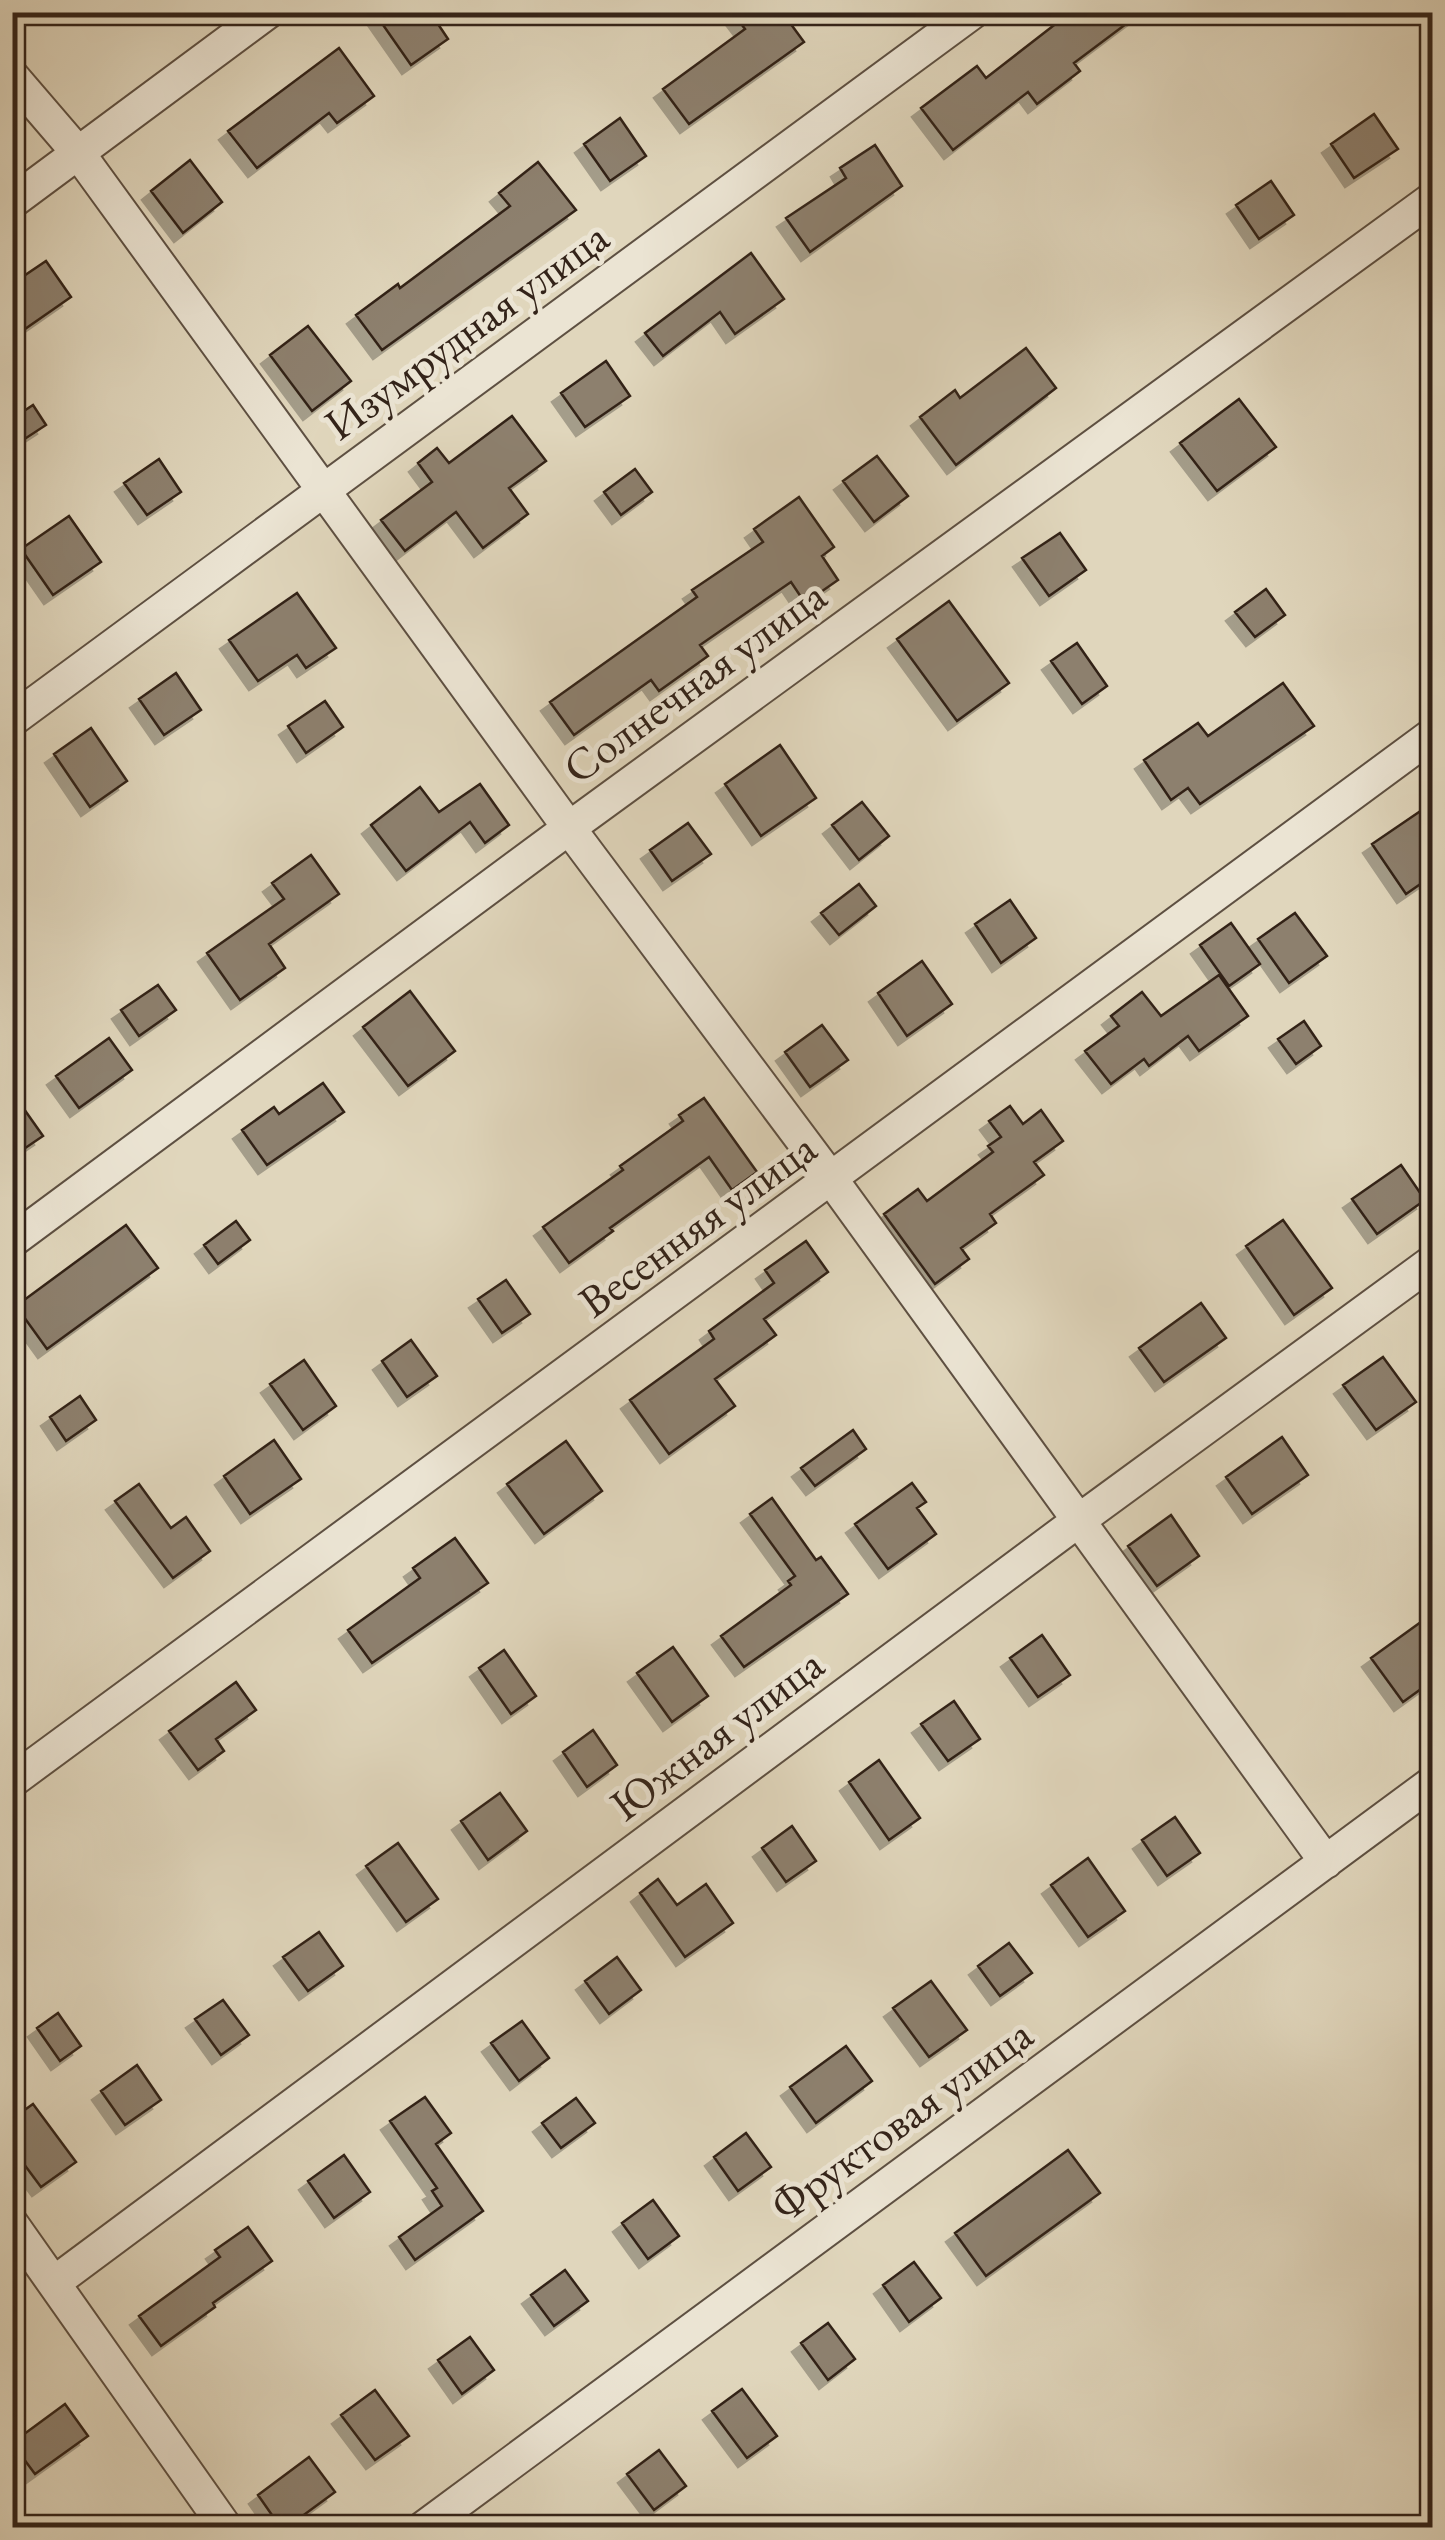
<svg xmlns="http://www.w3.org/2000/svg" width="1445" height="2540" viewBox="0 0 1445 2540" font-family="'EB Garamond',serif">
<defs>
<filter id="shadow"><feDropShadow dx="-9" dy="9" stdDeviation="0" flood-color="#0004"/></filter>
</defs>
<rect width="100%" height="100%" fill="#e0d6bc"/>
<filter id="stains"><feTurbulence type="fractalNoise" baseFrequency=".002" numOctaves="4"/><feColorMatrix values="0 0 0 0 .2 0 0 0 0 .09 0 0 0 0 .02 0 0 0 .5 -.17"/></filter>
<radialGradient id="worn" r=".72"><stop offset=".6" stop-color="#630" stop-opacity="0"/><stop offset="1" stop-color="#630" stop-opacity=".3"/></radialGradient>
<!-- building -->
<path fill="#8d806e" stroke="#332319" stroke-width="2.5" filter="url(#shadow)" d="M374,12h56l18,27 -37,26z
M732,12h50l22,30 -115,82 -26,-35 82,-60z
M1071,12h71l-68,51 6,8 -43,33 -9,-12 -75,58 -32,-42 56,-42 9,12z
M339,48l35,48 -37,27 -8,-10 -72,55 -29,-37z
M1374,114l24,35 -44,29 -23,-34z
M620,118l26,38 -36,25 -26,-37z
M875,145l27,41 -92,66 -24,-34 60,-40 -6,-10z
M190,160l32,42 -39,31 -32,-42z
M538,162l38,48 -194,140 -26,-35 42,-31 2,4 110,-82 -11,-13z
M1271,181l23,34 -35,24 -23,-34z
M751,253l33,46 -49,35 -15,-22 -57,44 -18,-23z
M46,261l25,36 -59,41v-54z
M308,326l43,55 -39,30 -42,-56z
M1026,348l30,40 -100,77 -36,-48 35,-27 5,8z
M606,361l24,35 -45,31 -24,-34z
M1239,399l37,48 -59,44 -37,-48z
M33,405l13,20 -23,15 -11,-21z
M512,416l34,45 -37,27 19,26 -45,34 -27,-36 -51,39 -24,-31 51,-38 -14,-19 19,-15 12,15z
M877,456l31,40 -34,26 -31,-41z
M159,459l22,33 -34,23 -23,-32z
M635,469l17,23 -31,23 -17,-23z
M799,497l35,50 -12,9 16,24 -33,23 -14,-21 -91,63 8,11 -49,35 -8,-11 -77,55 -24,-33 147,-105 -5,-7 71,-48 -9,-13z
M69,516l32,46 -48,33 -32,-46z
M1060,533l26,37 -37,26 -27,-38z
M1266,589l19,26 -30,22 -20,-25z
M297,593l39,55 -30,20 -9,-13 -39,26 -29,-41z
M949,601l60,82 -52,38 -60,-82z
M1077,643l30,43 -25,18 -31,-43z
M176,673l25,37 -37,25 -25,-36z
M1283,683l31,43 -114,78 -12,-16 -17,12 -27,-40 54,-37 10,13z
M325,701l18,26 -37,26 -18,-27z
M91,728l36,53 -37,26 -36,-53z
M780,745l36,53 -55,38 -36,-52z
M480,784l29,41 -24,18 -15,-21 -64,49 -35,-46 49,-38 19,25z
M862,802l27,34 -30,24 -27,-35z
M1422,810l10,15v51l-26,18 -34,-50z
M688,823l23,31 -39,27 -22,-31z
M311,855l28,39 -70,50 16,24 -45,32 -33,-47 77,-54 -12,-16z
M859,884l17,22 -37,29 -18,-22z
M1010,900l26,38 -35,25 -26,-39z
M1295,913l32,43 -38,27 -31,-44z
M1231,923l29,41 -31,22 -29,-41z
M922,961l30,43 -45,32 -29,-43z
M1219,975l29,41 -49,35 -11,-15 -39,30 -5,-7 -33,25 -26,-33 34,-25 -8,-10 31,-24 19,24z
M158,985l18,25 -37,26 -18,-26z
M410,991l45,60 -47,35 -45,-59z
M1304,1021l17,25 -25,18 -18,-25z
M822,1025l26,35 -38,27 -25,-35z
M109,1038l23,32 -53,38 -23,-32z
M323,1083l21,29 -77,53 -25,-35 32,-23 5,7z
M12,1092l31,44 -31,21z
M704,1098l53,74 -25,18 -23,-33 -99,71 3,3 -44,32 -26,-36 80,-57 -3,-4 63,-45 -4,-6z
M1010,1106l13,18 18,-14 22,31 -29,21 10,13 -54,39 6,9 -35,25 8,11 -34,25 -51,-70 34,-25 9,12 66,-49 -5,-6 13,-9 -12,-16z
M1401,1165l24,35 -48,34 -25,-35z
M1283,1220l49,68 -38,27 -48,-69z
M236,1221l14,19 -32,24 -14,-19z
M126,1225l32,43 -111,81 -31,-43z
M806,1241l22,31 -64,47 12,16 -61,44 20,27 -66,48 -39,-54 84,-61 -5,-8 65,-48 -9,-13z
M506,1280l24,34 -28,19 -24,-34z
M1201,1303l25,35 -62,44 -25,-34z
M411,1340l26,36 -30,21 -25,-36z
M1383,1357l33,45 -40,28 -33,-45z
M304,1360l32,46 -33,24 -33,-46z
M80,1396l16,24 -30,21 -16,-24z
M853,1430l13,19 -51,37 -14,-18z
M1282,1437l26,38 -56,39 -26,-37z
M274,1440l27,39 -51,35 -26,-38z
M566,1441l36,50 -58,43 -37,-50z
M912,1483l14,19 -9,6 19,26 -48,35 -33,-45z
M139,1484l32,44 15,-11 24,34 -37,27 -58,-77z
M772,1498l44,62 5,-3 27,37 -104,73 -23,-31 70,-51 -3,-4 7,-5 -45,-62z
M1171,1515l28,41 -42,30 -29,-40z
M455,1538l33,45 -116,80 -24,-33 72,-52 -7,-10z
M1432,1614v67l-29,21 -32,-44z
M1042,1635l28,40 -32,22 -28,-39z
M673,1647l35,49 -36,26 -35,-49z
M504,1650l32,46 -25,18 -32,-46z
M236,1682l20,28 -40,29 8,12 -26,19 -29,-39z
M954,1701l26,38 -32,22 -27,-37z
M593,1730l24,35 -30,22 -24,-35z
M879,1760l41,58 -31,22 -40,-58z
M500,1793l27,38 -39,29 -27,-39z
M1175,1817l25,36 -33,23 -25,-36z
M792,1826l24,35 -30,21 -24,-34z
M398,1843l40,56 -32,23 -40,-56z
M1088,1858l37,53 -37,26 -37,-52z
M658,1879l19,26 29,-21 27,39 -48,34 -45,-64z
M319,1932l24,34 -35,25 -25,-34z
M1009,1943l23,30 -32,23 -22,-30z
M617,1957l24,33 -32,24 -24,-33z
M931,1981l36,49 -38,27 -36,-49z
M223,2000l26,35 -28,20 -26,-36z
M58,2013l23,33 -21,15 -23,-33z
M522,2021l27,37 -30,23 -28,-38z
M846,2046l26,35 -56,42 -26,-36z
M137,2065l24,35 -36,25 -24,-34z
M425,2097l26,36 -15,11 47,67 -68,49 -16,-23 43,-31 -10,-15 5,-3 -47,-67z
M576,2098l19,25 -34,25 -19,-25z
M33,2104l43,58 -35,25 -29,-39v-29z
M746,2133l25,34 -33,24 -24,-34z
M1068,2150l32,43 -114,83 -31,-43z
M344,2155l26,37 -36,26 -26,-37z
M653,2200l26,36 -31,23 -26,-36z
M248,2227l24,34 -59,42 2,4 -54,39 -22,-30 81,-59 -5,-7z
M914,2262l27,36 -32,24 -26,-37z
M565,2270l23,31 -34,25 -23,-31z
M828,2323l27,36 -27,21 -27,-37z
M470,2337l24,33 -32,24 -24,-34z
M742,2389l35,47 -30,22 -35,-47z
M375,2390l34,46 -34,24 -34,-45z
M65,2404l23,32 -53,38 -23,-31z
M659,2450l27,36 -32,24 -27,-36z
M309,2457l26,35 -49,36h-5l-23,-33z"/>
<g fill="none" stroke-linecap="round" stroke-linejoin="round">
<!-- minor casing -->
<g stroke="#5e5042" stroke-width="36">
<path id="minor" d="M12,76l67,78 490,674 263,352 494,682
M12,202l256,-190
M12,720l961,-708
M12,1241l557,-413 863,-629
M12,1781l1420,-1046
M12,2224l214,304
M55,2282l1023,-761 354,-259
M423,2528l1009,-745"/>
</g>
<!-- minor -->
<use href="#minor" stroke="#ebe4d3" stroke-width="32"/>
</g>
<g text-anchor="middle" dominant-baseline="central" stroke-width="10" stroke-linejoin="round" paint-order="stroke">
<!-- street labels -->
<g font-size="45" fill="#332319" stroke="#ebe4d3">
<text transform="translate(466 330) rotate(-36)">Изумрудная улица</text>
<text transform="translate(694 681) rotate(-36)">Солнечная улица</text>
<text transform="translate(697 1224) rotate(-36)">Весенняя улица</text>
<text transform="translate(716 1734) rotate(-37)">Южная улица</text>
<text transform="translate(901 2119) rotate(-36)">Фруктовая улица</text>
</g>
</g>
<!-- margin -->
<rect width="1445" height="2540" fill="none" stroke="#e0d6bc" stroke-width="50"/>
<rect x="15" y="15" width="1415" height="2510" fill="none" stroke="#332319" stroke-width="5"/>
<rect x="25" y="25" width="1395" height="2490" fill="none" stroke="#332319" stroke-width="2.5"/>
<rect width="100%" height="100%" filter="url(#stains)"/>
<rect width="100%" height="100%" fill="url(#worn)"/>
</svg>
